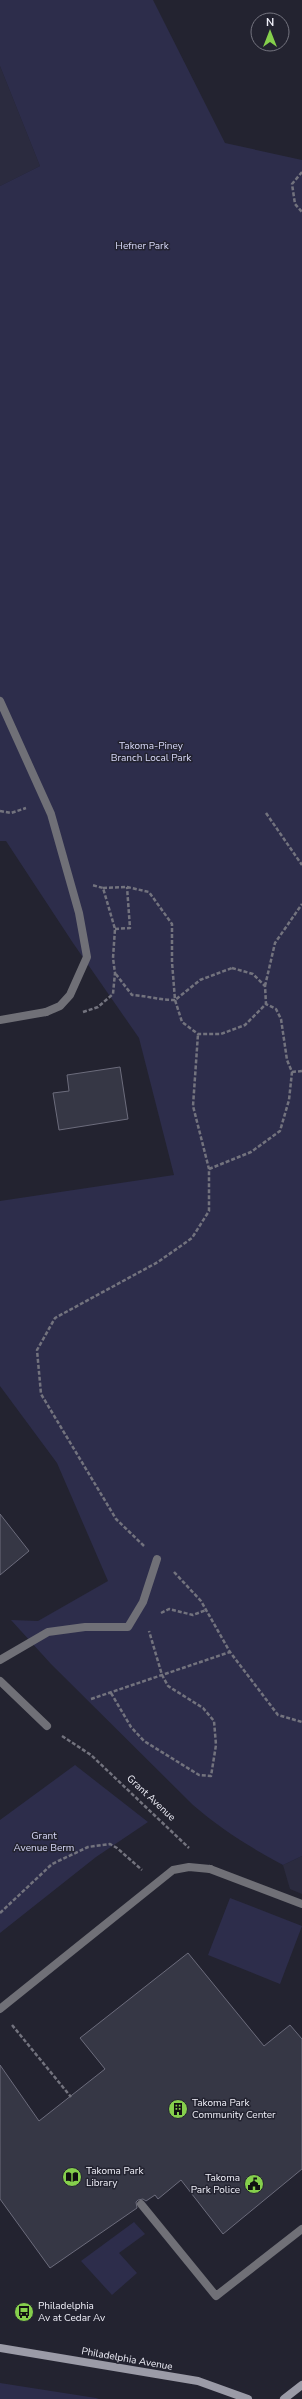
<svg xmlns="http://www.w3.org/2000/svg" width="302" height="2399" viewBox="0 0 302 2399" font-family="'Nunito Sans',sans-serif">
<rect width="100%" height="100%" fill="#232330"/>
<!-- built -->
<path fill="#2b2b3f" d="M0,66l40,100 -40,20z
M302,1856v38l-12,-5 -7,-24z"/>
<!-- green -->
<path fill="#2d2d4b" d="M0,0h153l72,143 77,17v1696l-19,9c-32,-17 -62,-36 -90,-60l-142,-141 -40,-44 27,1 70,-40 -51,-118 -57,-77v-185l174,-26 -35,-137 -66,-95 -67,-102h-6v-655l40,-20 -40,-100z
M75,1765l73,57 -52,35 -96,76v-113z
M230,1898l72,28 -22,58 -72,-29z
M134,2222l11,12 -26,19 18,20 -25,22 -31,-34z
M0,2383l96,15 3,1h-99z"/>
<!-- building -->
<path fill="#363745" stroke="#6c6c7c" d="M120,1067l8,52 -69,11 -6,-37 16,-2 -2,-16z
M0,1514l29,37 -29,24z
M188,1953l76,93 26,-21 12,14v130l-79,65 -42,-54 -23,19 -3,-4 -9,6 -3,-2 -5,1 -2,2 1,6 -87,60 -50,-69v-134l39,56 66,-52 -25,-31z"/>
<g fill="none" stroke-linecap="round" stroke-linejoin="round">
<!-- path -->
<path stroke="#73737e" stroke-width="2.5" stroke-dasharray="4 2" stroke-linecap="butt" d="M302,172l-10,12 3,20 7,8
M0,811l11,2 15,-5
M266,813l36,52
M103,888l24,-1 22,5 23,32v38l3,38c-15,0 -28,-4 -43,-5l-17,-22
M115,929l15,-1 -3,-41
M232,968l21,6 12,12 1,18 -21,21 -24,9h-23l-16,-12 -7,-22 25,-20z
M265,986l10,-43 27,-39
M83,1012l15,-5 15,-13 2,-21 -2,-15 2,-29 -12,-41 -11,-3
M292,1072l10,-1
M209,1169l42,-17 29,-21 9,-31 3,-28 -5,-12 -6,-41 -5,-10 -10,-5
M144,1546l-28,-27 -75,-125 -4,-44 18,-32 103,-56 34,-24 17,-27v-42l-16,-63 5,-72
M174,1572l27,29 29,51 48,63 24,7
M161,1613l8,-4 24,6 13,-5
M111,1693l20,34 13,14 55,34 12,1 5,-31 -2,-24 -11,-13 -35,-22 -6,-11 -13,-44
M91,1699l139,-47
M62,1736l29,19 98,93
M0,1913l52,-49 36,-17 22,-3 7,4 25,22
M12,2025l59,72"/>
<!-- lane -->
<path stroke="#707077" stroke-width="8" d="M0,701l51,113 28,99 8,44 -17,38 -10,11 -14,6
M0,1660l48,-28 37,-5h43l15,-25 14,-43
M0,2009l173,-139 16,-3 21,2
M141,2204l75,92 86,-67"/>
<!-- street -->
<path stroke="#707077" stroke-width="8" d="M0,1020l46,-8
M0,1681l47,45
M210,1869l92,35"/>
<!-- secondary -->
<path stroke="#9b9ba7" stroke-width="8" d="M0,2348l198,33 50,18
M284,2399l18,-14"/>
</g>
<!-- icons -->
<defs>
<g id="building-disc" transform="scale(1)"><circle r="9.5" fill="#85cf4c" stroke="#232330"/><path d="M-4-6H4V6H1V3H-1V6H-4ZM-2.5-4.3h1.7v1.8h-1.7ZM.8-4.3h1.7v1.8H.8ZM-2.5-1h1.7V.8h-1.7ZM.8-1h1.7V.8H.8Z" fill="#111"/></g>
<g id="library-disc" transform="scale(1)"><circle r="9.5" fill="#85cf4c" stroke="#232330"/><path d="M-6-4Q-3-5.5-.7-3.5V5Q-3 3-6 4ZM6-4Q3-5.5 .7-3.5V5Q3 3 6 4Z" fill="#111"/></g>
<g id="civic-disc" transform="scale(1)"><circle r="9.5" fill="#85cf4c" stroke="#232330"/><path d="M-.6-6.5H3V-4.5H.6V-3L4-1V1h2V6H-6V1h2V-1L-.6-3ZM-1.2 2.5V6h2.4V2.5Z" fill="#111"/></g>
<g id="bus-disc" transform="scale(1)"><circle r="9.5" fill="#85cf4c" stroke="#232330"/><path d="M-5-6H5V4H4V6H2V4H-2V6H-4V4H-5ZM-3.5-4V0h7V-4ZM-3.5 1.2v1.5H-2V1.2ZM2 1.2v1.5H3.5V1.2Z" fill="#111"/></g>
</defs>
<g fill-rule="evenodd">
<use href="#building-disc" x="178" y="2109"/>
<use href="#library-disc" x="72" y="2177"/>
<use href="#civic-disc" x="254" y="2184"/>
<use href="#bus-disc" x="24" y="2312"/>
</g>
<g text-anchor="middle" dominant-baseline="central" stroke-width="3" stroke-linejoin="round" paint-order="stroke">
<!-- park labels -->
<g font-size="10" fill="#d9daf9" stroke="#232330">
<text x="142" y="246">Hefner Park</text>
<text x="151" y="746">Takoma-Piney<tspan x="151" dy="12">Branch Local Park</tspan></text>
<text x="44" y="1836">Grant<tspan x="44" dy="12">Avenue Berm</tspan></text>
</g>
<!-- street labels -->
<g font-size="10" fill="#f0f0f9" stroke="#232330">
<text transform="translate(151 1798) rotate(43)">Grant Avenue</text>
<text transform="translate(127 2359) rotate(10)">Philadelphia Avenue</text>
</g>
<!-- poi labels -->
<g font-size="10" fill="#f0f0f9" stroke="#232330" text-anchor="start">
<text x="192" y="2103">Takoma Park<tspan x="192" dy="12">Community Center</tspan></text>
<text x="86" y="2171">Takoma Park<tspan x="86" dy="12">Library</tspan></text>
<text x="240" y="2178" text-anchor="end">Takoma<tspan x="240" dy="12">Park Police</tspan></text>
<text x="38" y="2306">Philadelphia<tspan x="38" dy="12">Av at Cedar Av</tspan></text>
</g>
</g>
<!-- north arrow -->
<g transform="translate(270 32)"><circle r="19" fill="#232330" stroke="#757580"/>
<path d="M0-3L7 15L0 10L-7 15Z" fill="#85cf4c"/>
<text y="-6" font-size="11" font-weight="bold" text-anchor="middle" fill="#f0f0f9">N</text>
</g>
</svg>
